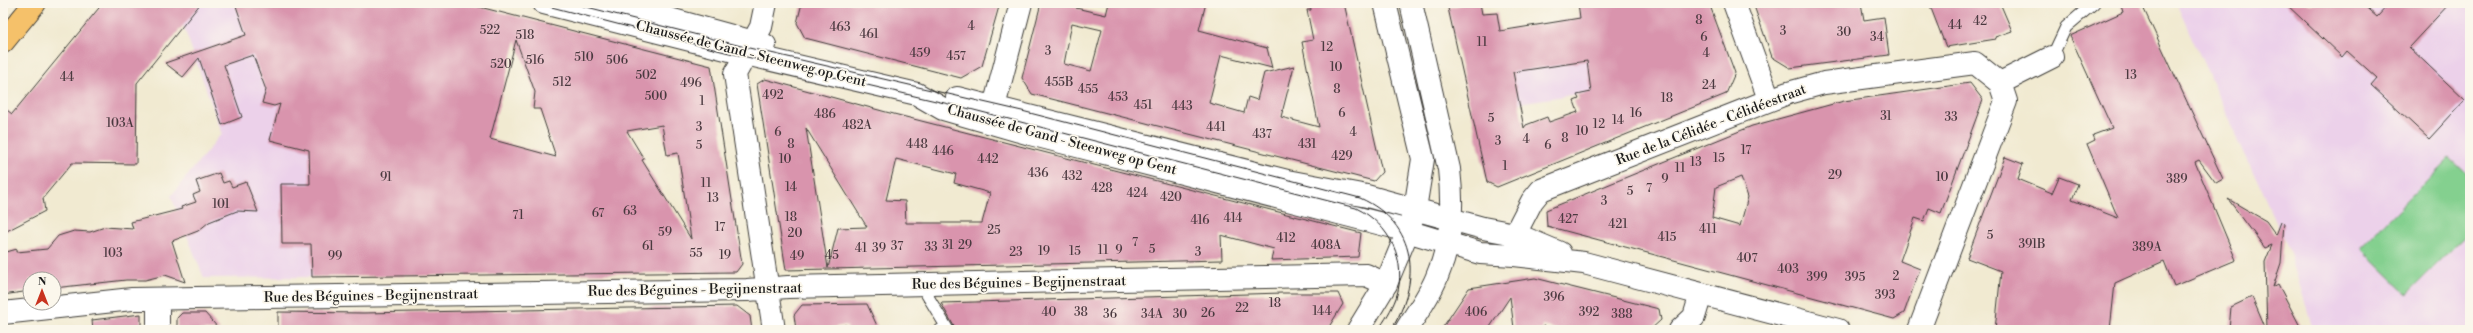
<svg xmlns="http://www.w3.org/2000/svg" width="2473" height="333" viewBox="0 0 2473 333" font-family="'Libre Bodoni',serif">
<rect width="100%" height="100%" fill="#fbf7ec"/>
<filter id="ink" filterUnits="userSpaceOnUse"><feTurbulence type="fractalNoise" baseFrequency=".025" numOctaves="2"/><feDisplacementMap in="SourceGraphic" scale="8" xChannelSelector="R" yChannelSelector="G"/><feConvolveMatrix kernelMatrix="1 2 1 2 8 2 1 2 1" color-interpolation-filters="sRGB"/></filter>
<filter id="wash" filterUnits="userSpaceOnUse"><feTurbulence type="fractalNoise" baseFrequency=".012" numOctaves="4" result="noise"/><feDisplacementMap in="SourceGraphic" scale="16" xChannelSelector="R" yChannelSelector="G"/><feGaussianBlur stdDeviation="0.9" result="paint"/><feColorMatrix in="noise" values="0 0 0 0 0 0 0 0 0 0 0 0 0 0 0 0 0 1.4 0 .05"/><feComposite in="paint" operator="in"/></filter>
<g filter="url(#wash)">
<rect width="100%" height="100%" fill="#f1ead1"/>
<!-- built -->
<path fill="#ecd1ea" d="M201,3l34,1 28,80 45,11 4,182 -108,1 -33,-82 51,-63 -39,-108z
M2176,3h294v327h-157l-23,-77z
M1605,10l31,75 -117,18 -14,-73 74,-12v-4z"/>
<!-- green -->
<path fill="#84d08f" stroke="#507656" d="M2450,158l20,19v54l-63,63 -47,-46z"/>
<g id="blocks">
<!-- building -->
<path fill="#d994ad" fill-rule="evenodd" d="M103,3h98l-64,80 -1,81 -64,-1 -29,35 2,13 -42,22v-126l9,7z
M235,3h229l247,63 31,198 -6,8 -424,5 -1,-33h-29l-1,-60h29l-1,-34 -39,-10 10,-36 -6,2 -12,-3 4,-13 -13,-35 -29,10 18,52 -20,8 -23,-67 -16,19 -18,-14 81,-28zM516,40l19,52 -2,17h7l16,48 -66,-18zM662,125l5,30 11,-2 13,86 -49,-79 2,-1 -17,-28z
M802,3h198l-18,63 -21,12 -156,-40 -8,-15z
M1041,3h36l-1,5 30,7 3,-12h97l-7,27 68,18 5,20 -51,-13 -12,48 35,10 4,-16 9,3 7,-27 30,-7 -13,51 38,10 -17,-85 11,-2 -6,-30h4l-1,-7h34l38,169 -8,9 -342,-87 -10,-16zM1072,23l30,7 -11,41 -27,-7z
M1468,3h12l2,11 15,-1 3,18 80,-13 -2,-15h131l26,70 -9,21 -229,93 -10,-5 -39,-174zM1587,61l4,31 -14,3 2,4 -5,2 4,11 -29,10 -2,-5 -21,8 -2,3 -11,-56z
M1753,3h108l3,17 20,-3 5,38 -99,13 -18,-11z
M1929,3h71l12,28 -17,6 1,2 -50,8z
M2120,3h21l82,176 -7,4 -17,-23 -4,2 41,98 -62,26 -10,-25 -49,22 -5,47h-115l6,-59 -34,-13 38,-101 18,7 -5,15 34,14 7,-16 19,7 -6,16 46,18 -31,-74 8,-4 -2,-5 19,-7 -42,-92 53,-24z
M2285,3h76l16,14 13,-14h60l-41,44 56,53 -36,39 -58,-54 6,-7 -30,-27 -5,6z
M765,79l121,33 475,121 -3,24 -87,3 3,-11 -53,-14 1,25 -436,10 -29,-186zM806,128l61,99 -29,1 -10,40zM896,159l60,15 -2,9 36,10 -8,30h-76l-1,-22 -19,-1z
M1970,83l13,17 -42,113 -12,-5 -5,13 -9,-3 -15,43 20,8 -16,44 -10,6 -347,-93 -1,-16 206,-84 92,-25zM1741,177l7,20 -8,29 -28,-8 4,-31z
M219,173l4,10 6,-2 3,6 14,-5 12,30 -21,-1 -28,11 -11,9 -26,10 13,41 -20,-7 -20,5h-19l-72,8v-9h-24v12l-27,4v-42l14,-4v3l30,-3 11,-13 16,-5 16,1 15,-5 28,2 -2,-7 51,-13 -1,-2 15,-5 -3,-7 7,-3 -4,-11z
M2228,199l38,22 10,14 5,-13 3,1 -3,40 -8,24 5,-3 24,46h-35l-2,-68 7,-17 -7,3z
M1535,278l124,31 2,11 -11,10h-91l-16,-4 -1,4h-19l-1,-3 -8,1 -4,-31 -22,33h-47l28,-42z
M1283,293h55l5,11 -16,26h-371l-15,-27z
M2252,297l14,33h-37l2,-23z
M867,304l12,26h-30l-3,-5 -28,5h-22l-2,-15 8,-10z
M737,306l13,10 2,14h-474v-18l85,1z
M182,313h23l15,17h-43v-12z
M141,314v16h-48l-1,-10z"/>
</g>
</g>
<g filter="url(#ink)">
<use href="#blocks" fill-opacity="0" stroke="#3c3b37" stroke-width="1"/>
<g fill="none" stroke-linecap="round" stroke-linejoin="round">
<!-- service casing -->
<g stroke="#3c3b37" stroke-width="13">
<path id="service" d="M2052,57l14,-30 28,-24
M921,285l26,43 -7,2"/>
</g>
<!-- minor casing -->
<g stroke="#3c3b37" stroke-width="24">
<path id="minor" d="M766,3l-5,24 -26,47 39,256
M1734,3l35,96
M2000,83l52,-26
M990,122l31,-119
M1515,234l17,-33 9,-11 247,-97 36,-10 151,-20 25,20
M158,299v31
M3,313l129,-14 615,-9 41,-3 578,-12 20,9
M1680,330l14,-13 7,-23
M1919,330l87,-229 -6,-18"/>
</g>
<!-- tertiary casing -->
<g stroke="#3c3b37" stroke-width="24">
<path id="tertiary" d="M544,3l202,51 171,40 26,15 87,25 367,94 83,25 34,2 70,8 254,67
M611,3l154,42
M957,98l330,83 80,15 116,32 32,6 45,19
M1358,330l28,-46 22,-53 7,-22 8,-50 -38,-156
M1406,330c11,-18 25,-36 32,-56 14,-32 15,-71 11,-105l-38,-166"/>
</g>
<!-- primary casing -->
<g stroke="#3c3b37" stroke-width="24">
<path id="primary" d="M3,42l32,-39"/>
</g>
<!-- service -->
<use href="#service" stroke="#fff" stroke-width="11"/>
<!-- minor -->
<use href="#minor" stroke="#fff" stroke-width="22"/>
<!-- tertiary -->
<use href="#tertiary" stroke="#fff" stroke-width="22"/>
<!-- primary -->
<use href="#primary" stroke="#f5c16b" stroke-width="22"/>
<!-- tram -->
<path stroke="#1c1c1c" stroke-width="1" d="M536,3l185,48 245,57 390,100c34,16 52,54 40,90 -4,11 -11,22 -18,32
M571,3l178,45 273,63 338,87c58,26 62,83 31,132"/>
</g>
</g>
<g text-anchor="middle" dominant-baseline="central" stroke-width="3.5" stroke-linejoin="round" paint-order="stroke">
<!-- number labels -->
<g font-size="12" fill="#4b3a40">
<text x="1699" y="20">8</text>
<text x="1980" y="21">42</text>
<text x="1955" y="25">44</text>
<text x="971" y="26">4</text>
<text x="840" y="27">463</text>
<text x="490" y="30">522</text>
<text x="1783" y="31">3</text>
<text x="1844" y="32">30</text>
<text x="869" y="34">461</text>
<text x="525" y="35">518</text>
<text x="1704" y="37">6</text>
<text x="1877" y="37">34</text>
<text x="1482" y="42">11</text>
<text x="1327" y="47">12</text>
<text x="1048" y="51">3</text>
<text x="920" y="53">459</text>
<text x="1706" y="53">4</text>
<text x="956" y="56">457</text>
<text x="584" y="57">510</text>
<text x="535" y="60">516</text>
<text x="617" y="60">506</text>
<text x="501" y="64">520</text>
<text x="1336" y="67">10</text>
<text x="646" y="75">502</text>
<text x="2131" y="75">13</text>
<text x="67" y="77">44</text>
<text x="562" y="82">512</text>
<text x="1059" y="82">455B</text>
<text x="691" y="83">496</text>
<text x="1709" y="85">24</text>
<text x="1088" y="89">455</text>
<text x="1337" y="89">8</text>
<text x="773" y="95">492</text>
<text x="656" y="96">500</text>
<text x="1118" y="97">453</text>
<text x="1667" y="98">18</text>
<text x="702" y="101">1</text>
<text x="1143" y="105">451</text>
<text x="1182" y="106">443</text>
<text x="1342" y="113">6</text>
<text x="1636" y="113">16</text>
<text x="825" y="114">486</text>
<text x="1886" y="116">31</text>
<text x="1951" y="117">33</text>
<text x="1491" y="118">5</text>
<text x="1618" y="120">14</text>
<text x="120" y="123">103A</text>
<text x="1599" y="124">12</text>
<text x="857" y="125">482A</text>
<text x="699" y="127">3</text>
<text x="1216" y="127">441</text>
<text x="1582" y="131">10</text>
<text x="778" y="132">6</text>
<text x="1353" y="132">4</text>
<text x="1262" y="134">437</text>
<text x="1565" y="138">8</text>
<text x="1526" y="139">4</text>
<text x="1498" y="141">3</text>
<text x="791" y="144">8</text>
<text x="917" y="144">448</text>
<text x="1307" y="144">431</text>
<text x="699" y="145">5</text>
<text x="1548" y="145">6</text>
<text x="1746" y="150">17</text>
<text x="943" y="151">446</text>
<text x="1342" y="156">429</text>
<text x="1719" y="158">15</text>
<text x="785" y="159">10</text>
<text x="988" y="159">442</text>
<text x="1696" y="162">13</text>
<text x="1505" y="166">1</text>
<text x="1680" y="168">11</text>
<text x="1038" y="173">436</text>
<text x="1835" y="175">29</text>
<text x="1072" y="176">432</text>
<text x="386" y="177">91</text>
<text x="1942" y="177">10</text>
<text x="1665" y="179">9</text>
<text x="2177" y="179">389</text>
<text x="706" y="183">11</text>
<text x="791" y="187">14</text>
<text x="1102" y="188">428</text>
<text x="1649" y="188">7</text>
<text x="1630" y="191">5</text>
<text x="1137" y="193">424</text>
<text x="1171" y="197">420</text>
<text x="713" y="198">13</text>
<text x="1604" y="201">3</text>
<text x="221" y="204">101</text>
<text x="630" y="211">63</text>
<text x="598" y="213">67</text>
<text x="518" y="215">71</text>
<text x="791" y="217">18</text>
<text x="1233" y="218">414</text>
<text x="1568" y="219">427</text>
<text x="1200" y="220">416</text>
<text x="1618" y="224">421</text>
<text x="720" y="227">17</text>
<text x="1708" y="229">411</text>
<text x="994" y="230">25</text>
<text x="665" y="232">59</text>
<text x="795" y="233">20</text>
<text x="1990" y="235">5</text>
<text x="1667" y="237">415</text>
<text x="1286" y="238">412</text>
<text x="1135" y="242">7</text>
<text x="2032" y="244">391B</text>
<text x="948" y="245">31</text>
<text x="965" y="245">29</text>
<text x="1326" y="245">408A</text>
<text x="648" y="246">61</text>
<text x="897" y="246">37</text>
<text x="931" y="247">33</text>
<text x="2147" y="247">389A</text>
<text x="861" y="248">41</text>
<text x="879" y="248">39</text>
<text x="1152" y="249">5</text>
<text x="1103" y="250">11</text>
<text x="1119" y="250">9</text>
<text x="1044" y="251">19</text>
<text x="1075" y="251">15</text>
<text x="1016" y="252">23</text>
<text x="1198" y="252">3</text>
<text x="113" y="253">103</text>
<text x="696" y="253">55</text>
<text x="725" y="255">19</text>
<text x="832" y="255">45</text>
<text x="335" y="256">99</text>
<text x="797" y="256">49</text>
<text x="1747" y="258">407</text>
<text x="1788" y="269">403</text>
<text x="1896" y="276">2</text>
<text x="1817" y="277">399</text>
<text x="1855" y="277">395</text>
<text x="1885" y="295">393</text>
<text x="1554" y="297">396</text>
<text x="1275" y="303">18</text>
<text x="1242" y="308">22</text>
<text x="1322" y="311">144</text>
<text x="1049" y="312">40</text>
<text x="1081" y="312">38</text>
<text x="1476" y="312">406</text>
<text x="1589" y="312">392</text>
<text x="1208" y="313">26</text>
<text x="1110" y="314">36</text>
<text x="1152" y="314">34A</text>
<text x="1180" y="314">30</text>
<text x="1622" y="314">388</text>
</g>
<!-- street labels -->
<g font-size="14" fill="#1c1c1c" stroke="#fbf7ec">
<text transform="translate(751 54) rotate(14)">Chaussée de Gand - Steenweg op Gent</text>
<text transform="translate(1711 125) rotate(-21)">Rue de la Célidée - Célidéestraat</text>
<text transform="translate(1062 140) rotate(15)">Chaussée de Gand - Steenweg op Gent</text>
<text transform="translate(1019 283) rotate(-1)">Rue des Béguines - Begijnenstraat</text>
<text transform="translate(695 290) rotate(-1)">Rue des Béguines - Begijnenstraat</text>
<text transform="translate(371 296) rotate(-1)">Rue des Béguines - Begijnenstraat</text>
</g>
</g>
<!-- margin -->
<rect width="2473" height="333" fill="none" stroke="#fbf7ec" stroke-width="16"/>
<!-- north arrow -->
<g transform="translate(42 291)"><circle r="19" fill="#fbf7ec" stroke="#a29f99"/>
<path d="M0-3L7 15L0 10L-7 15Z" fill="#c8321e"/>
<text y="-6" font-size="11" font-weight="bold" text-anchor="middle" fill="#1c1c1c">N</text>
</g>
</svg>
